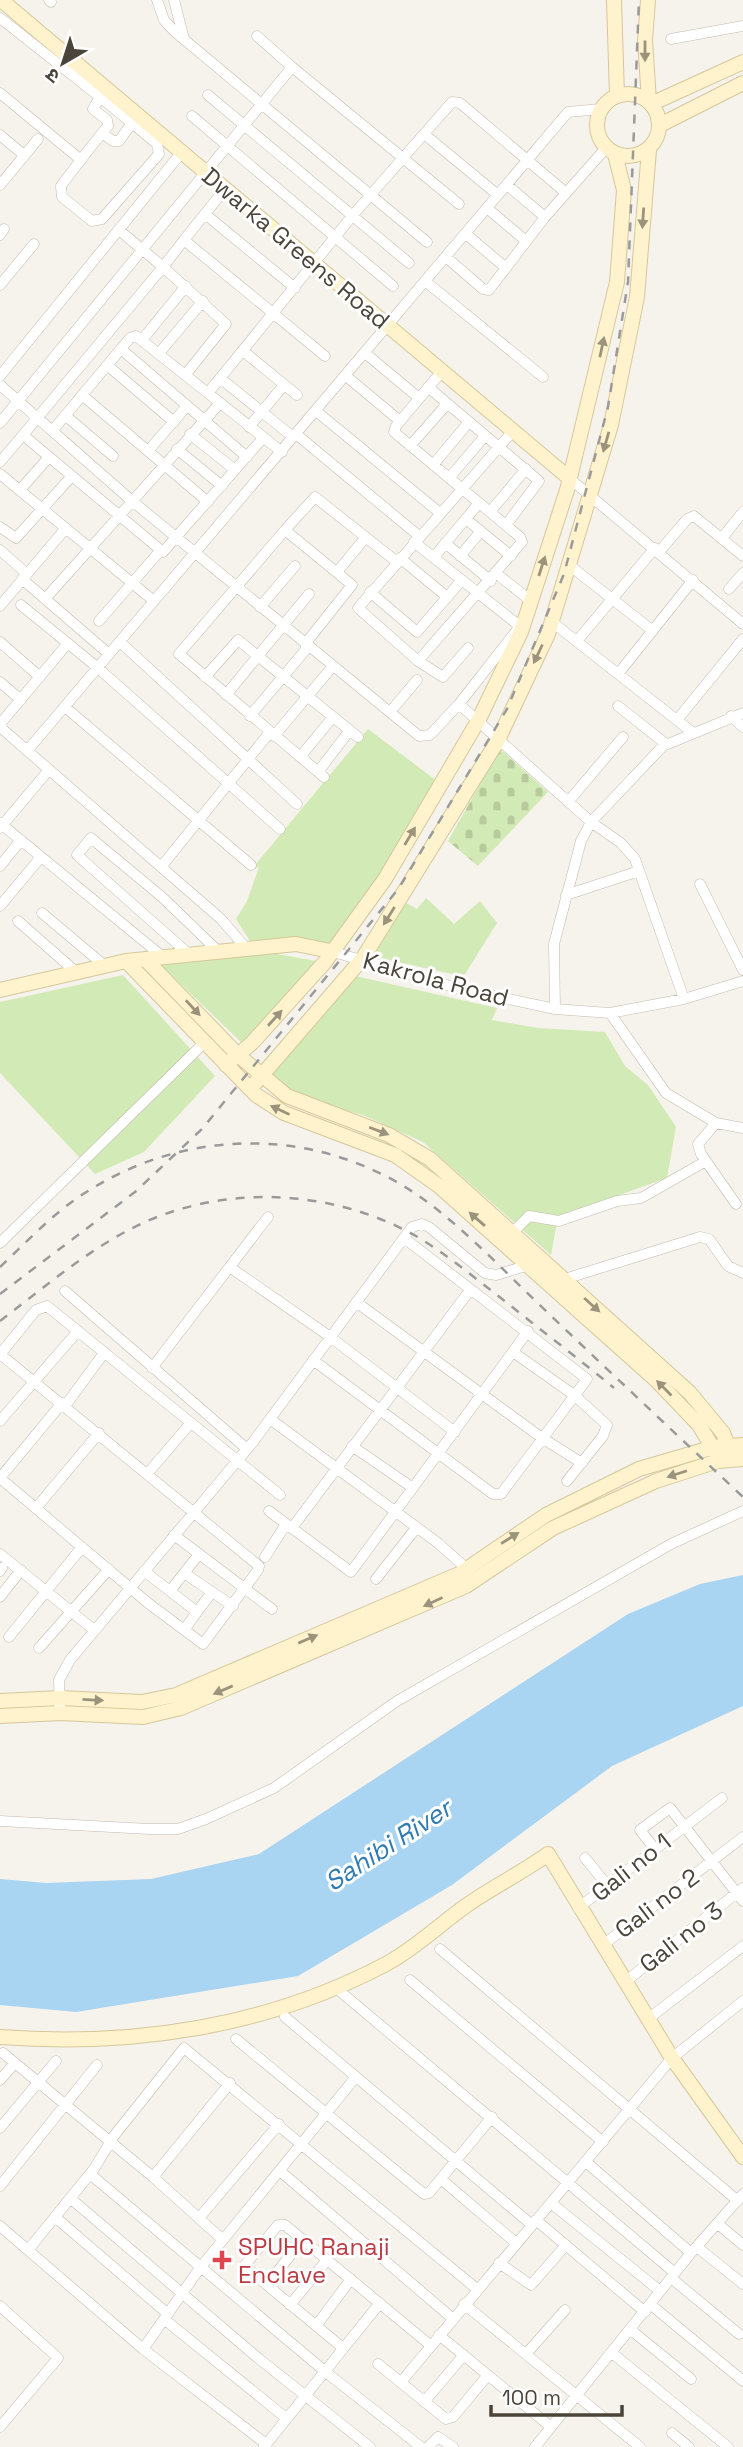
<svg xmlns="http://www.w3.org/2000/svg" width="743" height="2447" viewBox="0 0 743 2447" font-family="'Space Grotesk','Noto Sans Devanagari',sans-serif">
<defs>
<pattern id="cemetery-stones" width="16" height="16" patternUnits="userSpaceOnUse" patternTransform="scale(1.75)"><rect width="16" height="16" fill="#d2eab5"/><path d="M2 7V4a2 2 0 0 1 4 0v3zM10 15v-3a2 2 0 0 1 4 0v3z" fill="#b6ca9c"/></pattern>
</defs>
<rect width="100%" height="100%" fill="#f6f3ec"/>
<!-- cemetery -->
<path fill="url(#cemetery-stones)" d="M500,749l48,43 -70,74 -30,-25z"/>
<!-- park -->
<path fill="#d2eab5" d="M368,729l69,52 -60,102 -48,63 -39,-7 -40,2 -14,-22 11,-18 12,-34 -9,4z
M426,898l28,26 26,-23 17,22 -32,51 -4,2 -90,-20 35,-53 11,6z
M261,951l55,10 -72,84 -85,-82z
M123,975l92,101 -71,76 -49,22 -95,-101v-71z
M355,976l142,32 -5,12 46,8 67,4 20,34 23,19 28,42 -9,51 -109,39 -7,38 -128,-113 -60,-27 -45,-12 -31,-14 -17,-15z"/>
<!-- water -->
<path fill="#a9d4f2" d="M743,1575v131l-131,60 -160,119 -154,91 -222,36 -76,-7v-126l46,4 105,-4 108,-25 369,-240 72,-30z"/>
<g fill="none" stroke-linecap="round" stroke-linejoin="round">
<!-- street casing -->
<g stroke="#c2bbae" stroke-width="11">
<path id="street" d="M49,0l2,2
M157,0l7,20 10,11 253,211
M174,0l10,39
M0,18l100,79 -7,12 14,11 1,6c-17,20 -32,40 -47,60l1,11 30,24 10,-2 57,-65 -2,-10 -25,-21 -13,18h-6l-11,-8
M257,36l35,31
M671,39l72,-13
M0,93l81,67
M208,95l201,168
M100,97l32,26
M192,116l201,170
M424,134l74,61
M0,135l24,20
M0,185l38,-46
M507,185l38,32
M487,208l39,33
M205,214l90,74
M119,230l44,37 21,-27 141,116
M466,234l40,34
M0,235l4,-6
M184,240l41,-51
M446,257l37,32 6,1 56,-73 61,-69
M425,281l118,96
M0,285l34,-41
M142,340l44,-54
M121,349l126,108
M243,351l54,44
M160,352l43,-51
M365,353l54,45
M107,365l67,57
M186,374l40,-50 -63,-57 -140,168 140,117 100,-114
M0,376l181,-223
M346,376l54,45
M220,378l73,59
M0,385l132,116 287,235 11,-1 29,-31 132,118 30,21 14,16 49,140
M428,387l111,94 -33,44
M208,393l145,-178 99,-113 8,1 105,89
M82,395l126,107
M316,411l124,102
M66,416l47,40
M0,423l292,-356 167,137
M249,427l35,-42
M53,430l77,-92 6,-2 146,116
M190,434l45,36
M296,434l123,102
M410,446l37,-42
M177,449l45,37
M148,451l39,-45
M0,462l23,-27
M433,465l36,-43
M0,474l154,127
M449,478l36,-42
M569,478l174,146
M20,490l29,-33
M490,512l36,-43
M466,519l45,37
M0,527l16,11 55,-61
M285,530l30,-33 82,65
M722,538l21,-26
M414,542l108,86
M445,543l46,38
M0,550l27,24
M659,552l28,-33 7,-3 49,40
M460,556l21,-25
M434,557l45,-54
M400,558l47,39
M569,565l84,66
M337,572l29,-35
M497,574l34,27
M22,579l87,75
M729,589l14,-16
M370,592l47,40 45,-52
M45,599l175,-196
M21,605l77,63 182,161
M0,606l66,-78
M260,607l35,-41
M99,621l61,-70
M552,622l140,110
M577,641l78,-93
M0,642l40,35
M120,642l177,162
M305,644l47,-59 -67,-55 -106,124 145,123
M468,648l-25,29 -25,-16 -60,-53 155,-177
M418,661l104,-119 -2,-5 -126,-105 2,-6 47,-56
M618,674l75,-94
M205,677l33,-37 120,97
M0,682l21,18
M226,695l83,-101
M459,704l58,-74
M618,706l48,38
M65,707l186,158
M390,712l27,-32
M250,716l58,-69
M731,716l12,11
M677,720l66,-81
M0,724l68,-81
M0,727l221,192 25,29
M274,736l59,-70
M27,751l541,-639 33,-3
M300,757l33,-40
M318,772l32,-42
M568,802l55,-65
M0,823l163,134
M0,828l48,-57
M0,866l21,-26
M161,867l109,-135
M700,884l43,86
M566,895l73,-24
M0,906l41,-49
M42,913l63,53
M18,921l58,51
M330,951l127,37 98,21 55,4 74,-14 59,-18
M190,955l-113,-100 14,-17 71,59 56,54
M555,1009l-1,-65 27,-103 10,-19 72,-76 80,-33
M610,1013l56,80 50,30
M736,1204l-35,-50 -3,-10 18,-21 27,5
M509,1236l20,-20 30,5 58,-20 24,-3 65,-37
M0,1243l205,-201
M231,1268l98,68 126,96
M564,1285l7,-8 129,-40 9,2 19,27 15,7
M65,1291l182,158
M356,1302l186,136 40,25
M2,1352l34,-42 11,-4 233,189
M513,1352l61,43 33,30 -4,11 -36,45
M0,1354l259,212 -1,4 -55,74 -55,-41 -148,-125
M313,1360l180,134h8l86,-115 -183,-141
M152,1368l116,-151
M65,1406l39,-53
M270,1419l168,124 28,25
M0,1421l78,-90
M352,1446l61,42
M147,1474l43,-50
M0,1478l62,-75
M36,1508l63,-75
M269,1511l82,61 177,-241
M292,1528l178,-238
M174,1535l98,74
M0,1554l94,76
M265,1557l21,-33
M0,1571l2,-3
M144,1571l26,20
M184,1573l28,19 -15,20
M376,1579l40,-51
M212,1592l21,14
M0,1597l21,-27
M184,1630l13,-18 -27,-21 29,-37
M9,1637l73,-90
M39,1648l70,-79
M60,1713l-1,-33 11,-20 183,-218 159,-215 10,-3 7,3 56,46 11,2 33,-10
M0,1821l149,8h29l28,-10 68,-31 123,-87 274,-157 72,-33
M654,1848l-14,-18 30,-22 73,93
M585,1858l22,27
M578,1908l144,-110
M603,1945l140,-108
M440,1949l298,252
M410,1980l193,162
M625,1982l118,-94
M342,1993l333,280
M285,2017l247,208
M648,2019l95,-73
M236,2039l188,155 5,-1 63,-76
M3,2053l150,124 70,63
M0,2080l15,-17
M0,2128l56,-67
M586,2162l105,91
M280,2171l172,147
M90,2174l237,199 94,74
M153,2177l77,-94
M441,2179l75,64
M0,2186l97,-121
M70,2198l188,160 112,89
M551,2203l109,88
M55,2217l113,97
M199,2218l80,-94
M536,2220l109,92
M718,2224l25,21
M0,2226l143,123 123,95
M697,2247l46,37
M28,2250l66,-81 19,-32 71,-89 293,241
M499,2263l32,22 35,-40
M671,2278l68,56
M267,2285l36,-46
M464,2304l176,143
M650,2304l93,77
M290,2305l37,-45
M0,2306l58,52 -58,69
M164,2319l122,99
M316,2326l35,-47
M631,2330l60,49
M439,2335l112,92
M343,2348l-99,-82 34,-41h7l145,120
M143,2349l57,-81 155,-190
M612,2353l116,94
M526,2354l39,-44
M378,2364l68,55 7,-2 35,-42
M401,2382l271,-324 71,-57
M424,2402l40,-47
M672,2433l17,14
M264,2447l116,-144
M428,2447l10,-10 15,10
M535,2447l156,-194 52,-59"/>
</g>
<!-- secondary casing -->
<g stroke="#d6c79b" stroke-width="16">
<path id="secondary" d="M1,0l568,478
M614,0l3,96
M648,0l-3,40 4,61
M597 125a31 31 0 1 1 62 0a31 31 0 1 1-62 0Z
M651,104l92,-42
M660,125l83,-42
M145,959l93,96 49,41 102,39 41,24 260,234 33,40 7,18
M126,961l130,134 28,18 111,42 44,31 217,194 43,45 17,28
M0,990l126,-29 170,-17 34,7
M226,1065l26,-22 73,-81 60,-83 93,-158 43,-89 46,-142 50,-208 7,-92 -9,-36
M250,1089l113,-131 134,-216 51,-108 63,-209 26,-128 12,-147
M0,1701l60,-3 82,4 34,-7 283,-121 87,-59 93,-46 75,-22 29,-2
M0,1716l60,-3 83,4 38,-9 285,-122 87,-58 103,-47 62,-20 25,-2
M0,2037c133,10 267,-10 386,-73 30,-16 54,-40 81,-59 26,-18 56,-33 81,-51l124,204 71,99"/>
</g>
<!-- street -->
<use href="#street" stroke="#fff" stroke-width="10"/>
<!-- secondary -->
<use href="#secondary" stroke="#fff3cd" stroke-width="14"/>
<!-- rail -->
<path stroke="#9a9a9a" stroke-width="2.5" stroke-dasharray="9 9" stroke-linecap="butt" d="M0,1267c28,-26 55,-56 88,-76 104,-66 237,-64 338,10 43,32 81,73 121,111 65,62 130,123 196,185
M0,1294l135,-102 67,-63 197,-241 108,-179 57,-135 44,-167 20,-125 11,-282
M0,1321c46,-35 92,-75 145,-99 86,-38 189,-32 271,14 32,19 61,44 90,66 36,29 73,57 108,86"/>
</g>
<!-- one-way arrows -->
<defs><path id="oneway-solid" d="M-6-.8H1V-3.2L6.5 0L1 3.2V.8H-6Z" transform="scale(1.75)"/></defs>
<g fill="#9c937c">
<use href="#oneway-solid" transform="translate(645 51) rotate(90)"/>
<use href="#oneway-solid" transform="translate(643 218) rotate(94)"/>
<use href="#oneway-solid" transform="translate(602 347) rotate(-78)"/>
<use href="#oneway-solid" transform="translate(606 442) rotate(106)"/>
<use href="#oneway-solid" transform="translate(542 566) rotate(-72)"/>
<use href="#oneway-solid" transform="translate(538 654) rotate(115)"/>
<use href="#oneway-solid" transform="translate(410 836) rotate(-59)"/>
<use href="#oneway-solid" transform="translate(389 916) rotate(122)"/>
<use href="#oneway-solid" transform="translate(193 1008) rotate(47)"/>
<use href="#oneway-solid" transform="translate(275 1018) rotate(-48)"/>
<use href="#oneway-solid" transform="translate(280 1110) rotate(-155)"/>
<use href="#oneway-solid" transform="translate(379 1131) rotate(21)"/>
<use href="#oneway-solid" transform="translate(477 1219) rotate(-139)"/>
<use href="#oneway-solid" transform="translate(592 1305) rotate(42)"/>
<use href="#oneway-solid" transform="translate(664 1388) rotate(-135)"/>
<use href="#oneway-solid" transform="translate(677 1474) rotate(162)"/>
<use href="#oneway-solid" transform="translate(510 1538) rotate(-32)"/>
<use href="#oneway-solid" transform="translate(433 1602) rotate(155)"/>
<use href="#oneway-solid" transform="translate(308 1639) rotate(-23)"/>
<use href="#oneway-solid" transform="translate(223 1690) rotate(157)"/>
<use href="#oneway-solid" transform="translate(93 1700) rotate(3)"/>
</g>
<!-- markers -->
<path fill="#e0444e" stroke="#fff" stroke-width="2.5" d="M218.5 2249.5h7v7h7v7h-7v7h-7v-7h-7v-7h7z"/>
<g text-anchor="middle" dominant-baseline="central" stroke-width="6" stroke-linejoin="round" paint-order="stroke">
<!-- street labels -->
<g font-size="24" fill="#4b4439" stroke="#fff">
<text transform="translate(296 248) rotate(40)">Dwarka Greens Road</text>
<text transform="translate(436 979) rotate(15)">Kakrola Road</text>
<text transform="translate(631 1867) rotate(-38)">Gali no 1</text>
<text transform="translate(657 1903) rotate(-37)">Gali no 2</text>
<text transform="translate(681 1937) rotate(-38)">Gali no 3</text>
</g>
<!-- health labels -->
<g font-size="24" fill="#be3a42" stroke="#fff" text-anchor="start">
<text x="238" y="2246">SPUHC Ranaji<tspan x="238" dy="28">Enclave</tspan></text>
</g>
<!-- water labels -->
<g font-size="26" font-style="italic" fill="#2e7ab2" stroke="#fff">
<text transform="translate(388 1845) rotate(-33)">Sahibi River</text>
</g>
</g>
<!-- north arrow -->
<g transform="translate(63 63) rotate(219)" stroke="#ffffff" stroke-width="5" paint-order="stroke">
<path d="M0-5L12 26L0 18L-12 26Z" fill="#4b4439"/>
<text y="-10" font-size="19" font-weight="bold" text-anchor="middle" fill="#4b4439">उ</text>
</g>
<!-- scale -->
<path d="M491 2405v10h131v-10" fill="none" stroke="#4b4439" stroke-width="3.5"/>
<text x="502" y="2405" font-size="21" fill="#4b4439" stroke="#ffffff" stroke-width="5" paint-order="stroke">100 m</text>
</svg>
